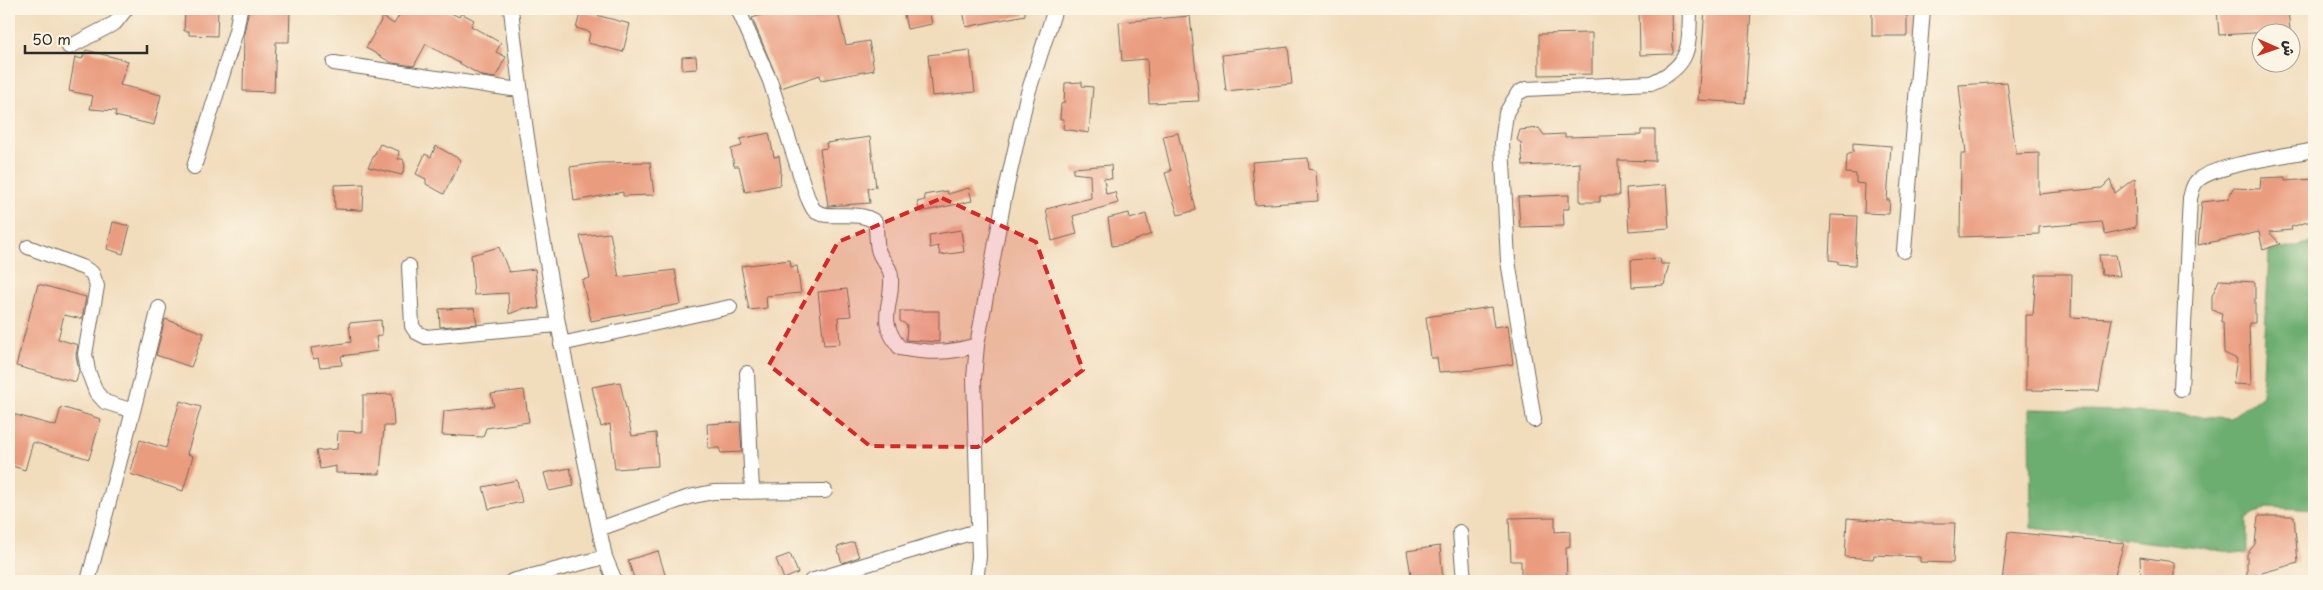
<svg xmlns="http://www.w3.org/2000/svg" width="2323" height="590" viewBox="0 0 2323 590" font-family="'Playpen Sans','Playpen Sans Arabic',sans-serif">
<rect width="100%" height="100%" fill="#fcf5e5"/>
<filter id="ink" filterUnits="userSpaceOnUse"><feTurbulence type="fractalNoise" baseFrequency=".02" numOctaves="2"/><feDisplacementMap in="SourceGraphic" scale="10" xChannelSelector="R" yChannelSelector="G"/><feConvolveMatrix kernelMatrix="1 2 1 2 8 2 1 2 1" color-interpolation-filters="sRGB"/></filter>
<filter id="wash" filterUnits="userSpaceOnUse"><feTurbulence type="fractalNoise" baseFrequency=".0096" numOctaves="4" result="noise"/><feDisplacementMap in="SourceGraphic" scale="20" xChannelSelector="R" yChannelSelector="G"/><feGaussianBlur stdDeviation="1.12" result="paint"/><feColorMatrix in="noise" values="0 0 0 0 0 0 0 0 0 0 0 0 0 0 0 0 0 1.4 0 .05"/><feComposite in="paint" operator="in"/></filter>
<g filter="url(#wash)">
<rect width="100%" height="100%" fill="#f1dcbb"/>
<!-- forest -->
<path fill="#6cad6f" stroke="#4c6c4d" d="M2314,242v268l-47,-3 -20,12v35l-216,-26 -1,-119 94,2 106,7 32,-23 7,-143z"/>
<g id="blocks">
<!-- building -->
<path fill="#ea9c7f" d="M185,9h33l-1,27 -28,-1v-4h-5z
M249,9h41l-1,33h-13l-2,50 -31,-1 1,-58z
M403,9h41l15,8 2,-4 13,7 -3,6 30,17 -5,9 10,5 -11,21 -13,-2 -56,-32 -12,22 -22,-3 -26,-15 17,-31 11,7z
M779,9h58l9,36 23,-4 5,29 -53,10 -1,-5 -39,13 -29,-70z
M903,9h26l3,15 -25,5z
M963,9h62v6l-59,12z
M1639,9h33l1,45 -33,1z
M1705,9h46l-6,94 -47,-3z
M1872,9h35v27h-35z
M2217,9h71l2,22 -71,4z
M581,11l49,13 -7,28 -35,-9 2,-11 -14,-4z
M1190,16l9,85 -50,2 -2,-44 -25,2 -3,-39z
M1592,33v41l-53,1v-41z
M1288,47l4,37 -66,7 -4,-36z
M86,50l42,11 -8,24 41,10 -7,30 -39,-9 1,-5 -26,-2 3,-13 -24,-5 6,-34 7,2z
M970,50l5,42 -43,4 -4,-41z
M696,56l1,13 -15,1v-13z
M1082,82v4l11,1 -4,46 -26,-4 1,-10h-4l1,-15 3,-1 1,-20z
M2007,82l9,72 23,-1v41l63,-6 8,-8 5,13 20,-15 1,49 -31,7 -3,-12 -63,5v7l-79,3 1,-83h5l-7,-69z
M1539,128l5,7 21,-1v3l76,-2v-5h14v31l-37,-1 1,36h-19v6h-20v-39l-57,3 -2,-23 -4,-3 3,-10z
M769,133l5,24 5,-1 2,13 -1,16 -35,7 -6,-26h-5l-3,-17 11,-3 -2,-7z
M1178,133l18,77 -18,5 -13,-42 6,-2 -8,-35z
M870,137l6,50 -8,1 2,15 -42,3 -8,-57 7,-1 -1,-5z
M1853,143l38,3 -4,54h3l-1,14 -25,-1 1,-29 -9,-1v-9l-10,-1 1,-18 6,-3z
M380,144l19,7 -1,8h5l2,7 -3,9 -34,-8z
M436,146l25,14 -17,34 -18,-10v-5l-10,-5 9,-20 6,3z
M1308,158l1,11 7,2 2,30 -63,4 -3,-43z
M650,162l4,33 -31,1v-4l-49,9 -4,-34 30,-4z
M1111,165l1,14 -8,-1 2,16 9,-2 3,11 -45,13 4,18 -25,7 -6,-32 45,-11 -1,-23 -17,-2v-5z
M2285,177v4l29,-2v41l-23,7 1,3 -23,2 11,12 -17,6 -4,-18 -61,13 4,-43 26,-3 5,-11 27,1 1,-11z
M364,184l-1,26 -28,-1 -1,-24z
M1666,185l3,43 -40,3 -3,-43z
M969,188l3,13 -52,11 -3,-10 8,-2 -1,-5 23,-4 1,3z
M1569,195v14h-6l1,17 -44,1 -2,-30z
M1129,213l1,6 16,-5 5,20 -25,10 -14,2 -4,-28z
M1831,215l26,1 -2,49 -17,-1v-3l-9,-1z
M113,222l17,4 -7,28 -16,-5z
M961,230l3,22 -24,3 -2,-9 -8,2 -1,-13z
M610,233l9,44 56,-7 6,34 -90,17 -9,-41 8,-2 -10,-42z
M499,247l10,25 26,-3 4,40 -14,-1 -16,6 -1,-21 -34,2 -3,-40z
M2099,255h17l4,21 -18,-1z
M1660,258l1,6h8l-5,21 -32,2 -1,-27z
M790,260l1,7 6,-1 4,27 -35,3 1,12 -18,2 -8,-44z
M2036,274h36l-1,43 41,2 -13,72 -73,-1v-75h7z
M2219,280l36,2v41h-6l2,62 -18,-1 4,-25 -13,-6 -1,-31h-2l1,-9 -10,-3v-14z
M38,284l48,13 -4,22 -18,-4 -6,24 20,6 -2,10 3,16 -3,11 -60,-16z
M847,289l4,27 -13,1 2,27 -16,1 -6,-53z
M1491,307l3,20 14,-2 5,39 -41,6 -33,2 -2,-14h-6l-5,-41z
M474,308l3,16 -37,3 -1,-18z
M900,311h39v31l-33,-2 1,-15 -7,-4z
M165,319l39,14 -13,34 -35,-12z
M381,320l1,15 -6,2 2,14 -37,5 1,9 -22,2 -2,-9 -5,1 -2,-11 40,-6 -2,-19z
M620,382l12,54 24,-3 2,33 -43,3 -5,-45 -9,3 -9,-40z
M524,390l5,32 -43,6 -3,9 -41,-2 2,-24 50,-5 -3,-12z
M392,394l2,32h-10l-4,48 -44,-1v-7l-16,3 -4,-18 21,-2 1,-18 25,1v-37z
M180,401l21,6 -14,47 6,2 -10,35 -53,-17 10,-34 26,8z
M61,407l40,12 -12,40 -56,-17 -8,28 -16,-5v-52l47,13z
M740,422l2,30 -21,1 -2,-5h-11l-1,-24z
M570,468l4,18 -25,5 -5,-18z
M517,480l5,22 -33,7 -6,-22z
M2258,516h36l4,47 -51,14v-23l8,-10z
M1555,517v15l15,-1v15l-4,1 1,34h-46v-20h-10l-2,-43z
M1847,518l66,5h42l-2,40 -33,-1v-5l-46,-2 -1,4 -28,-2z
M2008,532l116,11 -11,38h-111z
M854,542l5,15 -17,6 -5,-16z
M1440,546l3,35h-31l-5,-30z
M658,551l9,30h-32l-7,-21z
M790,554l8,19 -14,6 -8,-20z
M2140,557l34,5v19h-33z"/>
</g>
</g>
<g filter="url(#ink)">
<use href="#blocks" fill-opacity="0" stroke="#70695d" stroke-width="1"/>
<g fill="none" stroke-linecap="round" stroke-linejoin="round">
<!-- street casing -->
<g stroke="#70695d" stroke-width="16">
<path id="street" d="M511,9c19,184 56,367 94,548l10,24
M738,9l32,72 37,115c2,4 4,10 7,14 13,12 44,-2 61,12 2,9 1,18 3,27 2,11 13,17 13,28 2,29 -15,42 9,71 29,5 48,6 77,-3
M69,47l46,-24 11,-14
M334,63l185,27
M194,167l42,-136 4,-22
M28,247l56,21 8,5 5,13 -12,68 3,17 8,21 9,10 28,9 -45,170
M1904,251l19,-242
M409,266l3,60 4,6 10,5 131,-12
M561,344l169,-37
M747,373l5,119
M2181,389l9,-191c2,-6 2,-12 7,-17 15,-16 93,-26 117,-31
M133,411l26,-103
M1534,420l-26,-159 -6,-118 4,-30 12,-20 8,-4 125,-6c40,-17 38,-35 39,-74
M599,529l90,-32 24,-5 112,-1
M1460,532l4,49
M512,581l93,-24
M811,581l166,-50
M976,581l3,-24 -5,-179 3,-33 27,-146 23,-103 28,-87"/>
</g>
<!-- street -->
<use href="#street" stroke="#fff" stroke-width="14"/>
</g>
</g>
<!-- marked area -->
<path fill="#d62828" fill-opacity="0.2" stroke="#d62828" stroke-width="4" stroke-dasharray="10 6" stroke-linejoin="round" d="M942,198l94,44 47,128 -105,77 -108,-1 -101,-81 69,-123z"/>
<!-- margin -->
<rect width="2323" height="590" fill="none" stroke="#fcf5e5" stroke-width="30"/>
<!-- north arrow -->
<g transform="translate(2276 48) rotate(92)"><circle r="24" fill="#fcf5e5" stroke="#a8a49b"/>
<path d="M0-4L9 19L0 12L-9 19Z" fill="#c8321e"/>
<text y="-8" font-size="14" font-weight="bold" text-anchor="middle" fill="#2b2b2b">ش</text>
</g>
<!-- scale -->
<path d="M25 45v8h122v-8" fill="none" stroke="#2b2b2b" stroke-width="2.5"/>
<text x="32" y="45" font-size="15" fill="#2b2b2b" stroke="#fcf5e5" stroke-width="4" paint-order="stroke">50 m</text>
</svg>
